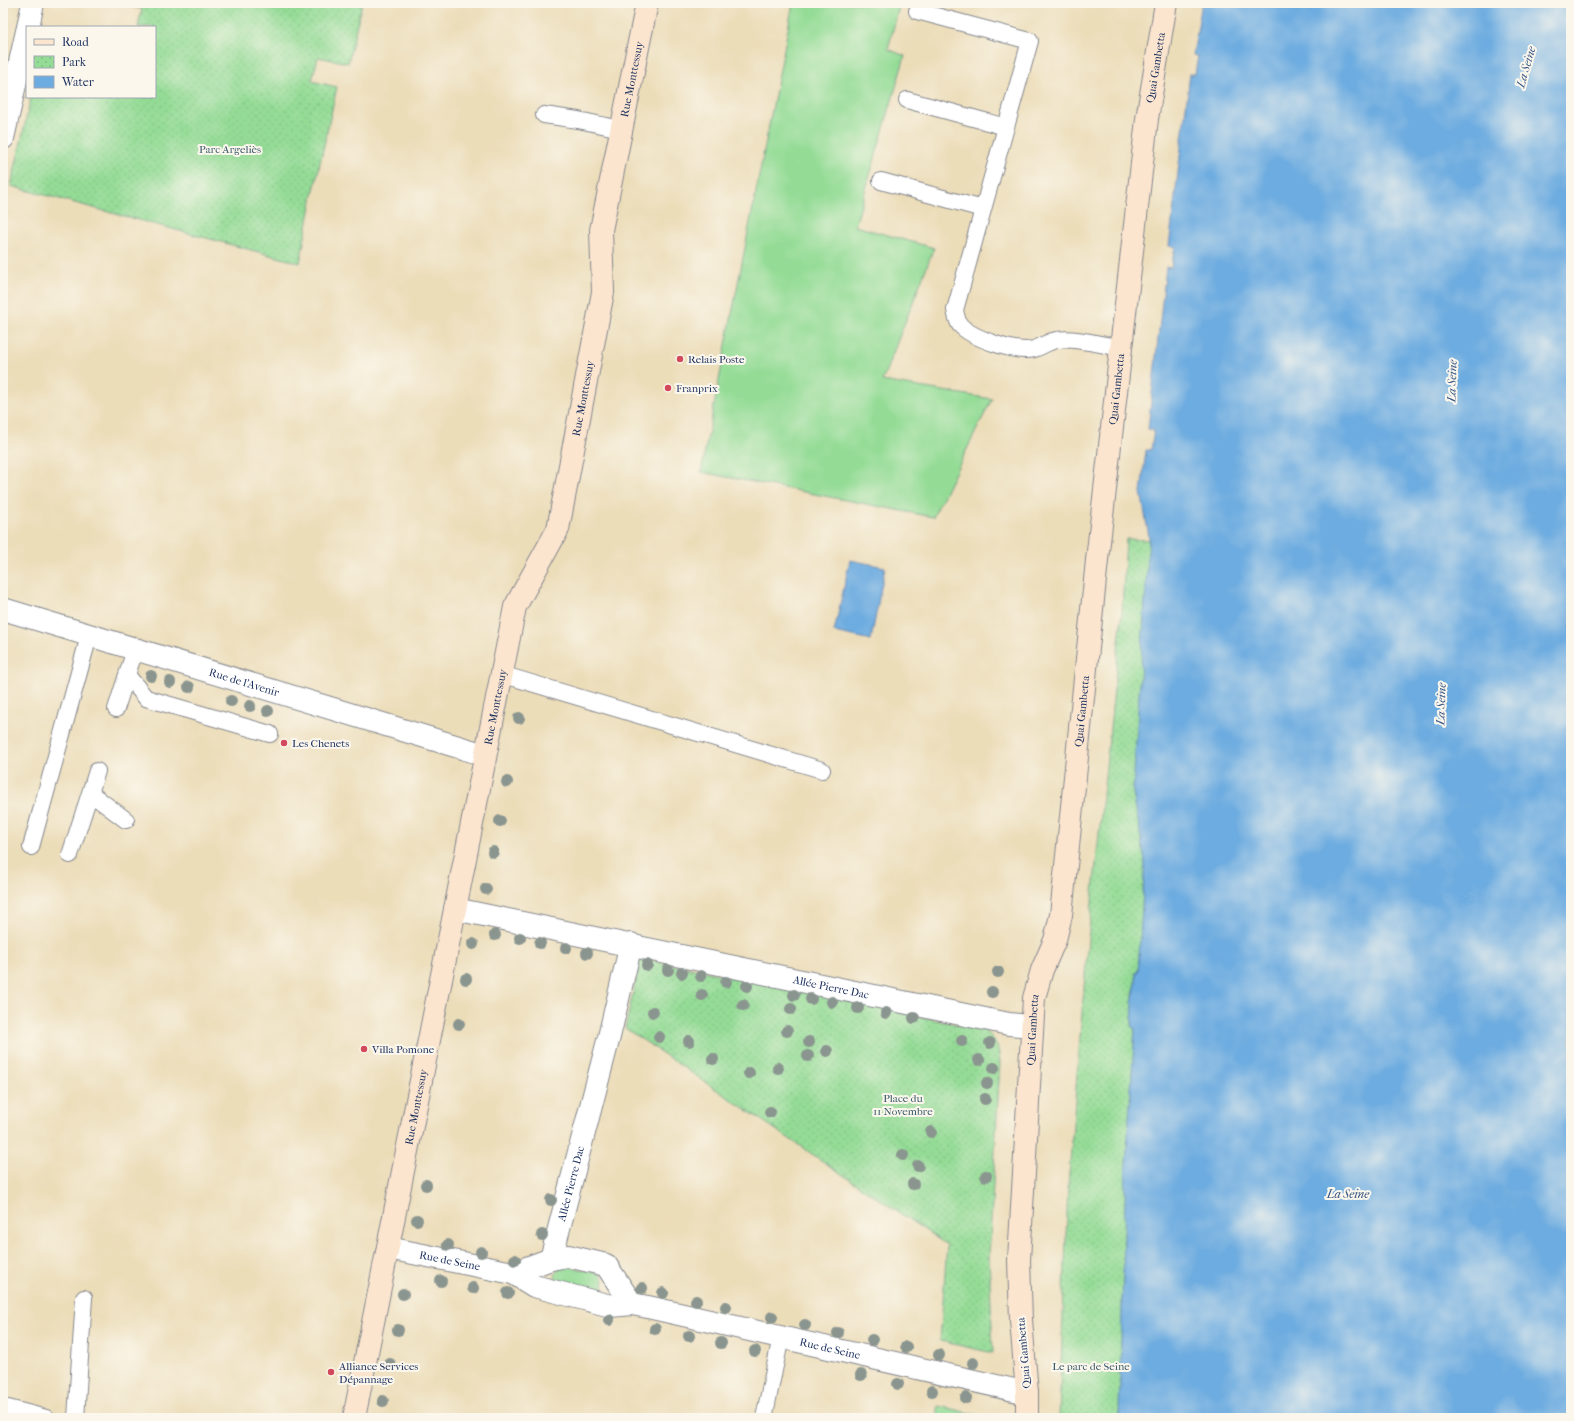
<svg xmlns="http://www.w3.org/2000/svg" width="1574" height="1421" viewBox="0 0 1574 1421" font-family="'IM FELL French Canon',serif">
<defs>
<pattern id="park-dots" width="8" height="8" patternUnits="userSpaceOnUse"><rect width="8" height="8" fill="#94dc96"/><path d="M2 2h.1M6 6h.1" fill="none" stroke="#7fbd84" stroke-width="1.8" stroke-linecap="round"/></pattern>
</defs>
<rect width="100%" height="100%" fill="#fbf7ec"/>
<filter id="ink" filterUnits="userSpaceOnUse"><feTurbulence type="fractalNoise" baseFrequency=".025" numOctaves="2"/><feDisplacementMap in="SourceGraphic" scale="8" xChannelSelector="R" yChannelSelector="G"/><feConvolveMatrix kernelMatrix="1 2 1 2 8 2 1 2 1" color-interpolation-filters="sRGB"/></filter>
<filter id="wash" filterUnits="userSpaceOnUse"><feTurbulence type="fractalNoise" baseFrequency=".012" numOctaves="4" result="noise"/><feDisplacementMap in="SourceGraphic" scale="16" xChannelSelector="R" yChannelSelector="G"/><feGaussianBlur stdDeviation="0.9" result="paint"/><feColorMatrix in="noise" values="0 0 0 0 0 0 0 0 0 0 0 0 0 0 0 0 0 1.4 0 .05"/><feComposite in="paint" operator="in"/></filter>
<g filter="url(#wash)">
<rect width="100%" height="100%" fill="#ecddb9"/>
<!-- grass -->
<path fill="#94dc96" stroke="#58867a" d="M793,3h107l-12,46 17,7 -50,170 79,22 -52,133 110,18 -59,118 -232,-45z
M560,1265l39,8 5,7 -1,9 -4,4 -42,-12 -2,-5z
M938,1406l54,12h-54z"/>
<!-- park -->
<path fill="url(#park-dots)" stroke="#58867a" d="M115,3h247l-14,60 -30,-6 -6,24 25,6 -23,103 -14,73 -289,-77 20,-89h124v-70h-17l4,-18z
M1126,539l23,1 -16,252 12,69 -7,111h-2v11l-3,11 -1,33 3,2 -9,136 -7,253h-60l9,-231 19,-237 35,-338z
M641,958l343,72c13,9 14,17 16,32l-11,194 4,97 -53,-12 7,-96 -322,-217z"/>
<!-- water -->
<path fill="#6dace0" stroke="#446e9f" d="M1202,3h369v1415h-452l7,-253 9,-136 -3,-2 1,-22 -1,-2 4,-20v-11h2l7,-111 -12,-69 16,-255 -8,-45 5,-42h5l3,-20 -6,-1 18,-162 5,1 4,-21 -6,-1 21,-172h5l3,-18 -5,-1z
M850,560l35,7 -14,73 -37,-8z"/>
</g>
<g filter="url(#ink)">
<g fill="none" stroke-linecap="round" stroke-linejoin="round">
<!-- service casing -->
<g stroke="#84868c" stroke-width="18">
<path id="service" d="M917,11l113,30 -75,269c1,5 2,11 5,15 12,13 57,29 74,24 8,-2 14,-8 23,-9 17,-3 46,5 64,8
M907,100l99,27
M544,115l34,5 43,9
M881,181l102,28
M501,674l321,96
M127,675l19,23 124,36
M116,709l19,-59
M97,771l-7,22 36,27
M31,847l58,-211
M70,855l20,-62
M8,1408l38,10
M76,1418l8,-120
M764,1418l17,-81"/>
</g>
<!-- pedestrian casing -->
<g stroke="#84868c" stroke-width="24">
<g id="pedestrian">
<path id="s1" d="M455,909l554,115 23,2"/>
<path id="s2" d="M551,1259l58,-222 22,-93"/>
</g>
</g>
<!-- minor casing -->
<g stroke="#84868c" stroke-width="24">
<g id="minor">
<path d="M28,27l5,-24"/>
<path d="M3,138l24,-107"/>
<path id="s3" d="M3,609l482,146"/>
<path id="s4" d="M388,1248l125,25"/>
<path id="s5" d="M632,1304l-26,-39 -38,-9 -17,3 -38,14 21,13 77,20 21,-2 16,3 379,86"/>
</g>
</g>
<!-- secondary casing -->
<g stroke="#84868c" stroke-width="24">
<g id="secondary">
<path id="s6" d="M354,1418l161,-811 43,-78 45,-237 -2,-62 46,-227"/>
<path id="s7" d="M1027,1418v-25l-6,-73 -2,-60 15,-262 8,-28 13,-30 6,-25 36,-355 50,-441 19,-116"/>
</g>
</g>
<!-- service -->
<use href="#service" stroke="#fff" stroke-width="16"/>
<!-- pedestrian -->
<use href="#pedestrian" stroke="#fff" stroke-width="22"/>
<!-- minor -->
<use href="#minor" stroke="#fff" stroke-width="22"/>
<!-- secondary -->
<use href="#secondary" stroke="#fbe5cf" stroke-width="22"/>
</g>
<!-- trees -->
<g fill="#8a958f">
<circle cx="151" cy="676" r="6"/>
<circle cx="170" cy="682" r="6"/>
<circle cx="189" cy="687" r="6"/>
<circle cx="231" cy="701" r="6"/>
<circle cx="250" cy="706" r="6"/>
<circle cx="268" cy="711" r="6"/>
<circle cx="519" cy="718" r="6"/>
<circle cx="507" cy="782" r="6"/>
<circle cx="500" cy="821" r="6"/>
<circle cx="493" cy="852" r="6"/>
<circle cx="486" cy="889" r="6"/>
<circle cx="495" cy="935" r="6"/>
<circle cx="520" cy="938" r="6"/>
<circle cx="540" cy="943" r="6"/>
<circle cx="473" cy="944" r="6"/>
<circle cx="566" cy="948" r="6"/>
<circle cx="587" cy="953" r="6"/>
<circle cx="647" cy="965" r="6"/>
<circle cx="668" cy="970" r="6"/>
<circle cx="998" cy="972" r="6"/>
<circle cx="682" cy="973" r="6"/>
<circle cx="701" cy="976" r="6"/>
<circle cx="466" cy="979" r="6"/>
<circle cx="726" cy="982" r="6"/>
<circle cx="747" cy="986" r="6"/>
<circle cx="992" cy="992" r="6"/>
<circle cx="702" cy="995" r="6"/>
<circle cx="794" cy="995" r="6"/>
<circle cx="811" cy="999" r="6"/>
<circle cx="832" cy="1002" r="6"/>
<circle cx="743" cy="1005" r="6"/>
<circle cx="858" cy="1008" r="6"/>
<circle cx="791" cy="1009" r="6"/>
<circle cx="653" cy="1012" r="6"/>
<circle cx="886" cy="1013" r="6"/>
<circle cx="914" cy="1018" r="6"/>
<circle cx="459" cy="1024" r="6"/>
<circle cx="787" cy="1031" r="6"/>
<circle cx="659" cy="1037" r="6"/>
<circle cx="689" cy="1041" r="6"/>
<circle cx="962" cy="1041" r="6"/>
<circle cx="809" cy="1042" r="6"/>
<circle cx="990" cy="1043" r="6"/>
<circle cx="827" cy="1051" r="6"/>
<circle cx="808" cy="1056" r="6"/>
<circle cx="713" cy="1059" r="6"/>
<circle cx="979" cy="1060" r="6"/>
<circle cx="778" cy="1068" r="6"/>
<circle cx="994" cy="1068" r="6"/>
<circle cx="749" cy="1073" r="6"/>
<circle cx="987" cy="1083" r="6"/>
<circle cx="985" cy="1099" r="6"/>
<circle cx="770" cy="1112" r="6"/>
<circle cx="931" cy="1132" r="6"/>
<circle cx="903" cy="1155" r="6"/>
<circle cx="918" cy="1166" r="6"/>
<circle cx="986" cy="1176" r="6"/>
<circle cx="913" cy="1184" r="6"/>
<circle cx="426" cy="1185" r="6"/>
<circle cx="551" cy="1200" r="6"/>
<circle cx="417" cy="1220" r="6"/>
<circle cx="542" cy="1235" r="6"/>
<circle cx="448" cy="1245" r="6"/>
<circle cx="481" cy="1252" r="6"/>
<circle cx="515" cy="1260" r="6"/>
<circle cx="441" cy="1281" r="6"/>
<circle cx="473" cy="1288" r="6"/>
<circle cx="642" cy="1288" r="6"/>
<circle cx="508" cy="1293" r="6"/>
<circle cx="663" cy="1293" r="6"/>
<circle cx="403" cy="1294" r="6"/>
<circle cx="696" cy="1301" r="6"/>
<circle cx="726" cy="1307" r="6"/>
<circle cx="772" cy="1317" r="6"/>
<circle cx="609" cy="1320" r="6"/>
<circle cx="805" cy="1325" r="6"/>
<circle cx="655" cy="1329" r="6"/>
<circle cx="398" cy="1330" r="6"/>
<circle cx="838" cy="1333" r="6"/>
<circle cx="689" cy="1336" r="6"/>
<circle cx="872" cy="1340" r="6"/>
<circle cx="721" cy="1343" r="6"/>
<circle cx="906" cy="1347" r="6"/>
<circle cx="755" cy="1351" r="6"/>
<circle cx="939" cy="1355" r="6"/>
<circle cx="973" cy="1363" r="6"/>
<circle cx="390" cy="1364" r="6"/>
<circle cx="861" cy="1375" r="6"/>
<circle cx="898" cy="1384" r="6"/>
<circle cx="932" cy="1391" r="6"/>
<circle cx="966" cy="1398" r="6"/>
<circle cx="383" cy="1401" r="6"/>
</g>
</g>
<!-- markers -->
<g fill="#d1495b" stroke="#fbf7ec" stroke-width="1.5">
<circle cx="680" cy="359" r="4"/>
<circle cx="668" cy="388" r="4"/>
<circle cx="284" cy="743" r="4"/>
<circle cx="364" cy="1049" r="4"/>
<circle cx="331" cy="1372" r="4"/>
</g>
<g text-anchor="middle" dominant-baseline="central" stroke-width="4" stroke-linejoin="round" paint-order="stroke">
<!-- street labels -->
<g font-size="11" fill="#1b2f5e" stroke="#fbf7ec">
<text stroke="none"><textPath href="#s7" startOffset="1361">Quai Gambetta</textPath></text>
<text stroke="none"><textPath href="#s6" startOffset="1373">Rue Monttessuy</textPath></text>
<text stroke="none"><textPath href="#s7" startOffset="1037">Quai Gambetta</textPath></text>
<text stroke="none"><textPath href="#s6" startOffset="1049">Rue Monttessuy</textPath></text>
<text stroke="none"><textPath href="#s3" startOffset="252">Rue de l'Avenir</textPath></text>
<text stroke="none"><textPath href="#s6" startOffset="725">Rue Monttessuy</textPath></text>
<text stroke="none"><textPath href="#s7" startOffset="713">Quai Gambetta</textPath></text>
<text stroke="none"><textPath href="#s1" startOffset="384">Allée Pierre Dac</textPath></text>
<text stroke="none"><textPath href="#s7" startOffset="389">Quai Gambetta</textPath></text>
<text stroke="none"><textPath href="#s6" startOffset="317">Rue Monttessuy</textPath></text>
<text stroke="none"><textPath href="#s2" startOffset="78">Allée Pierre Dac</textPath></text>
<text stroke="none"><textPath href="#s4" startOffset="63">Rue de Seine</textPath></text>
<text stroke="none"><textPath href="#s5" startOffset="472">Rue de Seine</textPath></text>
<text transform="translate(1024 1353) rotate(-95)">Quai Gambetta</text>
</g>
<!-- park labels -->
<g font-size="11" fill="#395a6c" stroke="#fbf7ec">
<text x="230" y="149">Parc Argeliès</text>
<text x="903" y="1098">Place du<tspan x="903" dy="13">11 Novembre</tspan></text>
<text x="1091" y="1366">Le parc de Seine</text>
</g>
<!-- poi labels -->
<g font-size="11" fill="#1b2f5e" stroke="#fbf7ec" text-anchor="start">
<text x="688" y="359">Relais Poste</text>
<text x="676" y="388">Franprix</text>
<text x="292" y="743">Les Chenets</text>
<text x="372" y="1049">Villa Pomone</text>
<text x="339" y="1366">Alliance Services<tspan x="339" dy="13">Dépannage</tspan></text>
</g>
<!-- water labels -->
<g font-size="12" font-style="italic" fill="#345485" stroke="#fbf7ec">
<text transform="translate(1526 67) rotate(-74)">La Seine</text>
<text transform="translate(1452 381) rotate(-88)">La Seine</text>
<text transform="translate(1441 704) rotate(-88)">La Seine</text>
<text x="1348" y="1194">La Seine</text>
</g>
</g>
<!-- margin -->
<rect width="1574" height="1421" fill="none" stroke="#fbf7ec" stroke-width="16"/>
<!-- legend -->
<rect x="26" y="26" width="130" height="72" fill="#fbf7ec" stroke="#a1a7b3"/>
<rect x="34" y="39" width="20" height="6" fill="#fbe5cf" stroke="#a1a7b3"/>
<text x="62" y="46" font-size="12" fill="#1b2f5e">Road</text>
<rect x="34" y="56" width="20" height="12" fill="url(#park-dots)" stroke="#a1a7b3"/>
<text x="62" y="66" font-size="12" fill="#1b2f5e">Park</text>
<rect x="34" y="76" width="20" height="12" fill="#6dace0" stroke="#a1a7b3"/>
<text x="62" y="86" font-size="12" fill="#1b2f5e">Water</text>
</svg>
